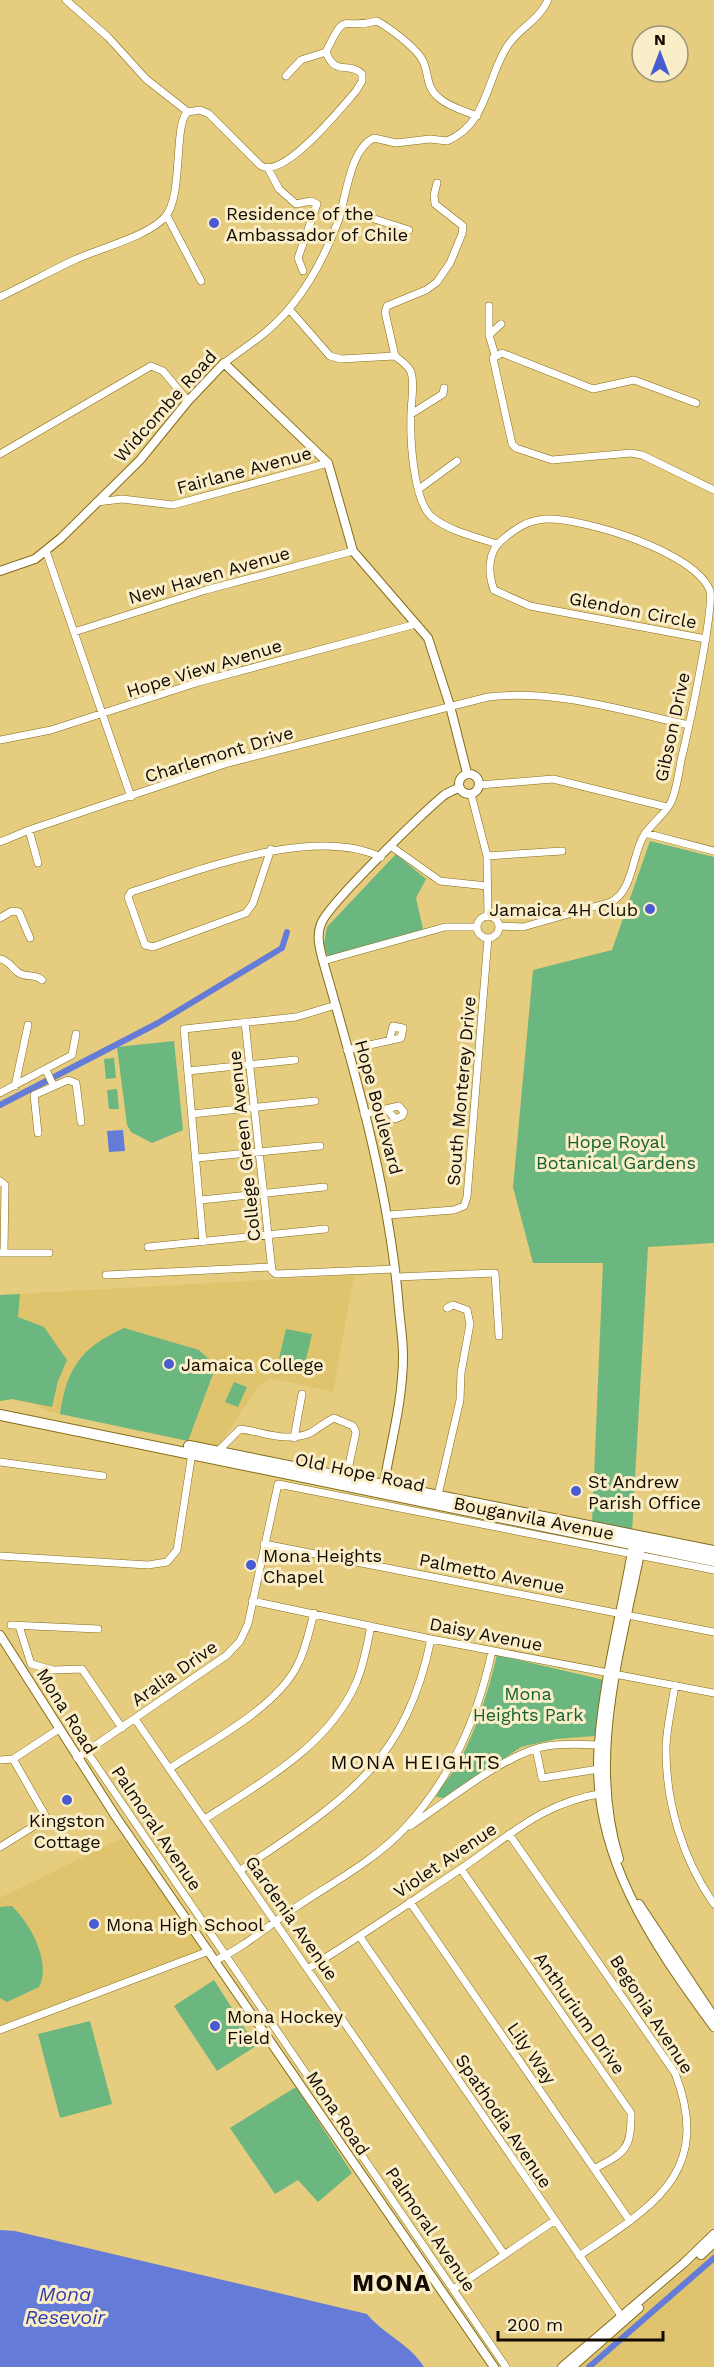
<svg xmlns="http://www.w3.org/2000/svg" width="714" height="2367" viewBox="0 0 714 2367" font-family="'Work Sans',sans-serif">
<rect width="100%" height="100%" fill="#e5cc7e"/>
<!-- built -->
<path fill="#e0c36d" d="M354,1275l-21,117 -63,-14 -13,10 -38,58 -172,-35 -12,-7 -23,-5 -12,2v-106z
M122,1838l87,113 -209,79v-132z
M714,2245v122h-141z"/>
<!-- green -->
<path fill="#6cb680" d="M650,841l64,16v386l-66,4 -16,285 -40,-8 11,-261h-70l-20,-76 20,-217 79,-20z
M396,854l30,25 -10,19 7,31 -95,29 -4,-14 3,-17z
M174,1041l9,89 -31,13 -21,-11 -4,-7 -10,-78z
M114,1058l2,20 -10,1 -2,-20z
M117,1089l2,20h-10l-2,-19z
M20,1294l-2,23 26,10 23,33 -9,21 -6,26 -40,-8 -12,2v-106z
M124,1328l75,22 17,16 -28,75 -128,-27c7,-47 21,-66 64,-86z
M286,1329l26,5 -7,30 -26,-6z
M234,1382l13,5 -9,20 -13,-5z
M497,1655l107,25 -9,56 -39,3 -35,8 -75,51 -10,-1c5,-13 17,-22 23,-35 18,-34 29,-69 38,-107z
M12,1906c18,17 40,57 27,81l-32,15 -7,-4v-91z
M214,1980l42,66 -39,25 -43,-65z
M90,2021l22,83 -52,14 -22,-84z
M296,2087l56,86 -34,29 -20,-22 -23,14 -45,-66z"/>
<!-- water -->
<path fill="#657bd8" d="M123,1130l2,21 -16,1 -2,-21z
M0,2230l15,1 352,83c16,20 43,30 57,53h-424z"/>
<g fill="none" stroke-linecap="round" stroke-linejoin="round">
<!-- canal -->
<path stroke="#657bd8" stroke-width="6" d="M0,1105l158,-82 124,-75 5,-16
M589,2367l125,-109"/>
<!-- minor casing -->
<g stroke="#856d1a" stroke-width="8">
<path id="minor" d="M66,0l42,37 38,42 42,33
M286,76l15,-16 25,-8
M188,112l12,-2 9,4 51,51c22,17 81,-57 96,-74l6,-10v-7c-13,-13 -27,3 -36,-22 21,-44 14,-21 51,-31 11,6 40,27 46,40 6,13 3,27 16,37 10,9 26,13 38,18
M269,170l10,19 17,15 15,-3 6,3 -19,54 5,13
M343,209l66,21
M167,216l34,65
M0,297c25,-12 49,-25 74,-37 26,-12 73,-23 91,-43 19,-21 8,-95 23,-105
M489,306v29
M289,309l41,47 11,3 54,-3c5,4 13,9 16,16 4,13 0,29 0,42 -1,24 2,87 21,103 17,14 44,20 65,27
M495,355l-6,-20 12,-11
M395,356l-10,-44 2,-6 39,-16 11,-8 13,-19 12,-29 1,-8 -28,-22 -1,-9 3,-12
M224,363c11,-8 22,-16 33,-24 39,-29 63,-70 80,-115 9,-23 12,-75 37,-86l22,5 34,-4 17,2c41,-17 39,-63 61,-96 12,-17 31,-25 40,-45
M696,403l-62,-23 -41,9 -91,-36 -9,5 19,86 4,4 36,12 79,-7 11,2 72,35
M411,414l32,-20 1,-6
M0,454l151,-88 12,5 25,30
M419,489l38,-28
M97,502l25,-3 51,6 155,-42
M46,551l85,246
M74,632l132,-42 147,-39
M0,740l51,-10 148,-48 217,-58
M479,785l74,-6 114,28
M471,794l16,62 1,61
M29,830l9,33
M645,833l69,18
M0,842l29,-12 199,-67 260,-66c68,-8 135,14 201,28
M392,847l48,34 47,5
M271,849l-18,54 -7,10 -93,34 -8,-2 -17,-48 3,-5c70,-22 181,-67 250,-35
M487,856l75,-5
M477 927a11 11 0 1 1 22 0a11 11 0 1 1-22 0Z
M0,918l12,-7 7,1 11,26
M499,926l24,1 88,-25c21,-11 21,-43 31,-63 7,-15 24,-24 30,-39 5,-13 7,-27 9,-40 7,-28 33,-149 29,-169 -14,-39 -126,-73 -164,-72 -19,1 -31,10 -44,21 -15,12 -14,34 -8,50l36,16 176,33
M0,959c10,2 11,9 19,14 8,5 15,0 23,7
M323,961l122,-34h32
M245,1022l27,249 4,3 119,-5
M347,1050l54,-12 2,-10 -10,-2 -3,12
M46,1070l7,15
M188,1071l107,-11
M15,1086l13,-61
M0,1093l72,-38 4,-21
M192,1114l123,-13
M364,1114l35,-8 5,6 -2,4 -7,3 -8,-10
M38,1133l-4,-38 34,-15 8,3 5,39
M197,1158l123,-12
M0,1181l5,4 -1,66
M201,1200l123,-13
M389,1215l65,-5 10,-4 3,-9 21,-259
M203,1242l-19,-213 112,-12 40,-12
M148,1247l177,-18
M0,1253h49
M106,1275l165,-8
M396,1277l99,-4 4,63
M294,1438l8,-44
M217,1452l23,-23c24,3 46,14 70,4 8,-4 15,-11 24,-15l19,8 3,6 -7,33
M0,1462l103,14
M438,1495l22,-95 1,-27 9,-49 -3,-14 -14,-5 -6,3
M264,1544l450,88
M0,1556l148,9 19,-3 10,-12 15,-97
M252,1601l179,38 283,54
M11,1625l87,4
M19,1626l12,38 22,6 29,-1 40,59
M675,1685c-3,21 -9,44 -9,65 0,54 17,110 48,154
M135,1719l369,535
M536,1749l6,29 57,-9
M87,1752l419,615
M77,1758l150,-103 13,-14 8,-17 30,-140 436,86
M13,1759l46,-30
M0,1760l13,-1
M169,1769c40,-27 106,-60 128,-103 9,-17 12,-35 17,-53
M205,1819c55,-36 123,-72 151,-136 8,-18 11,-38 15,-57
M410,1826c35,-23 97,-74 137,-80 17,-3 34,-2 51,-1
M509,1834l166,239c39,101 -24,134 -96,183
M0,1847l42,-26 3,-6 -32,-56
M461,1869l170,244c0,36 -5,39 -37,56
M241,1870c100,-68 164,-104 190,-231
M410,1902l220,319
M360,1937l264,383
M216,1960c29,-13 54,-36 80,-53 36,-24 79,-47 108,-78 48,-52 73,-109 88,-178
M309,1968c51,-31 100,-65 150,-98 51,-34 81,-67 145,-77
M0,2030l209,-79
M454,2289l100,-68"/>
</g>
<!-- tertiary casing -->
<g stroke="#856d1a" stroke-width="10">
<path id="tertiary" d="M0,571l35,-12 26,-21 79,-78 48,-59 36,-38 104,100 25,88 75,87 22,68 17,67
M459 784a10 10 0 1 1 20 0a10 10 0 1 1-20 0Z
M383,1490c7,-45 20,-88 20,-134 0,-20 -4,-40 -5,-59 -11,-115 -43,-225 -75,-336 -3,-12 -7,-25 -2,-37 6,-19 102,-111 122,-128 5,-4 11,-6 16,-8
M637,1539l-4,7c-11,65 -29,131 -34,197 -10,109 53,200 115,284
M0,1635l116,182 378,550
M619,1859c-32,-103 2,-209 22,-311l-1,-7
M639,1904l75,113
M701,2255l13,-12
M562,2367l122,-104 30,-29
M572,2367l67,-59"/>
</g>
<!-- primary casing -->
<g stroke="#856d1a" stroke-width="12">
<path id="primary" d="M0,1415l714,146
M189,1446l525,105"/>
</g>
<!-- minor -->
<use href="#minor" stroke="#fff" stroke-width="7"/>
<!-- tertiary -->
<use href="#tertiary" stroke="#fff" stroke-width="8"/>
<!-- primary -->
<use href="#primary" stroke="#fff" stroke-width="10"/>
</g>
<!-- markers -->
<g fill="#485bd0" stroke="#faeec8" stroke-width="2">
<circle cx="214" cy="223" r="6"/>
<circle cx="650" cy="909" r="6"/>
<circle cx="169" cy="1364" r="6"/>
<circle cx="576" cy="1491" r="6"/>
<circle cx="251" cy="1565" r="6"/>
<circle cx="67" cy="1800" r="6"/>
<circle cx="94" cy="1924" r="6"/>
<circle cx="215" cy="2026" r="6"/>
</g>
<g text-anchor="middle" dominant-baseline="central" stroke-width="6" stroke-linejoin="round" paint-order="stroke">
<!-- poi labels -->
<g font-size="18" fill="#120a00" stroke="#faeec8" text-anchor="start">
<text x="226" y="213">Residence of the<tspan x="226" dy="21">Ambassador of Chile</tspan></text>
<text x="638" y="909" text-anchor="end">Jamaica 4H Club</text>
<text x="181" y="1364">Jamaica College</text>
<text x="588" y="1481">St Andrew<tspan x="588" dy="21">Parish Office</tspan></text>
<text x="263" y="1555">Mona Heights<tspan x="263" dy="21">Chapel</tspan></text>
<text x="67" y="1820" text-anchor="middle">Kingston<tspan x="67" dy="21">Cottage</tspan></text>
<text x="106" y="1924">Mona High School</text>
<text x="227" y="2016">Mona Hockey<tspan x="227" dy="21">Field</tspan></text>
</g>
<!-- street labels -->
<g font-size="18" fill="#120a00" stroke="#faeec8">
<text transform="translate(165 406) rotate(-48)">Widcombe Road</text>
<text transform="translate(244 470) rotate(-15)">Fairlane Avenue</text>
<text transform="translate(209 575) rotate(-16)">New Haven Avenue</text>
<text transform="translate(633 610) rotate(11)">Glendon Circle</text>
<text transform="translate(204 668) rotate(-17)">Hope View Avenue</text>
<text transform="translate(672 727) rotate(-78)">Gibson Drive</text>
<text transform="translate(219 754) rotate(-17)">Charlemont Drive</text>
<text transform="translate(461 1091) rotate(-85)">South Monterey Drive</text>
<text transform="translate(379 1107) rotate(75)">Hope Boulevard</text>
<text transform="translate(244 1146) rotate(-96)">College Green Avenue</text>
<text transform="translate(360 1472) rotate(12)">Old Hope Road</text>
<text transform="translate(534 1518) rotate(11)">Bouganvila Avenue</text>
<text transform="translate(492 1573) rotate(11)">Palmetto Avenue</text>
<text transform="translate(486 1634) rotate(11)">Daisy Avenue</text>
<text transform="translate(174 1673) rotate(-35)">Aralia Drive</text>
<text transform="translate(67 1711) rotate(58)">Mona Road</text>
<text transform="translate(157 1828) rotate(56)">Palmoral Avenue</text>
<text transform="translate(445 1860) rotate(-34)">Violet Avenue</text>
<text transform="translate(292 1918) rotate(55)">Gardenia Avenue</text>
<text transform="translate(580 2013) rotate(55)">Anthurium Drive</text>
<text transform="translate(652 2014) rotate(57)">Begonia Avenue</text>
<text transform="translate(532 2053) rotate(55)">Lily Way</text>
<text transform="translate(338 2113) rotate(56)">Mona Road</text>
<text transform="translate(504 2121) rotate(56)">Spathodia Avenue</text>
<text transform="translate(431 2229) rotate(56)">Palmoral Avenue</text>
</g>
<!-- park labels -->
<g font-size="18" fill="#146032" stroke="#faeec8">
<text x="616" y="1141">Hope Royal<tspan x="616" dy="21">Botanical Gardens</tspan></text>
<text x="528" y="1693">Mona<tspan x="528" dy="21">Heights Park</tspan></text>
</g>
<!-- neighbourhood labels -->
<g font-size="20" letter-spacing="1.5" fill="#120a00" stroke="#faeec8">
<text x="416" y="1762">MONA HEIGHTS</text>
</g>
<!-- water labels -->
<g font-size="20" font-style="italic" fill="#313eab" stroke="#faeec8">
<text x="65" y="2294">Mona<tspan x="65" dy="23">Resevoir</tspan></text>
</g>
<!-- district labels -->
<g font-size="24" font-weight="bold" letter-spacing="1.5" fill="#120a00" stroke="#faeec8">
<text x="392" y="2283">MONA</text>
</g>
</g>
<!-- north arrow -->
<g transform="translate(660 54)"><circle r="28" fill="#faeec8" stroke="#9d9378" stroke-width="1.5"/>
<path d="M0-4.5L10 22L0 15L-10 22Z" fill="#485bd0"/>
<text y="-9" font-size="16" font-weight="bold" text-anchor="middle" fill="#120a00">N</text>
</g>
<!-- scale -->
<path d="M498 2331v9h165v-9" fill="none" stroke="#120a00" stroke-width="3"/>
<text x="507" y="2331" font-size="18" fill="#120a00" stroke="#faeec8" stroke-width="4.5" paint-order="stroke">200 m</text>
</svg>
